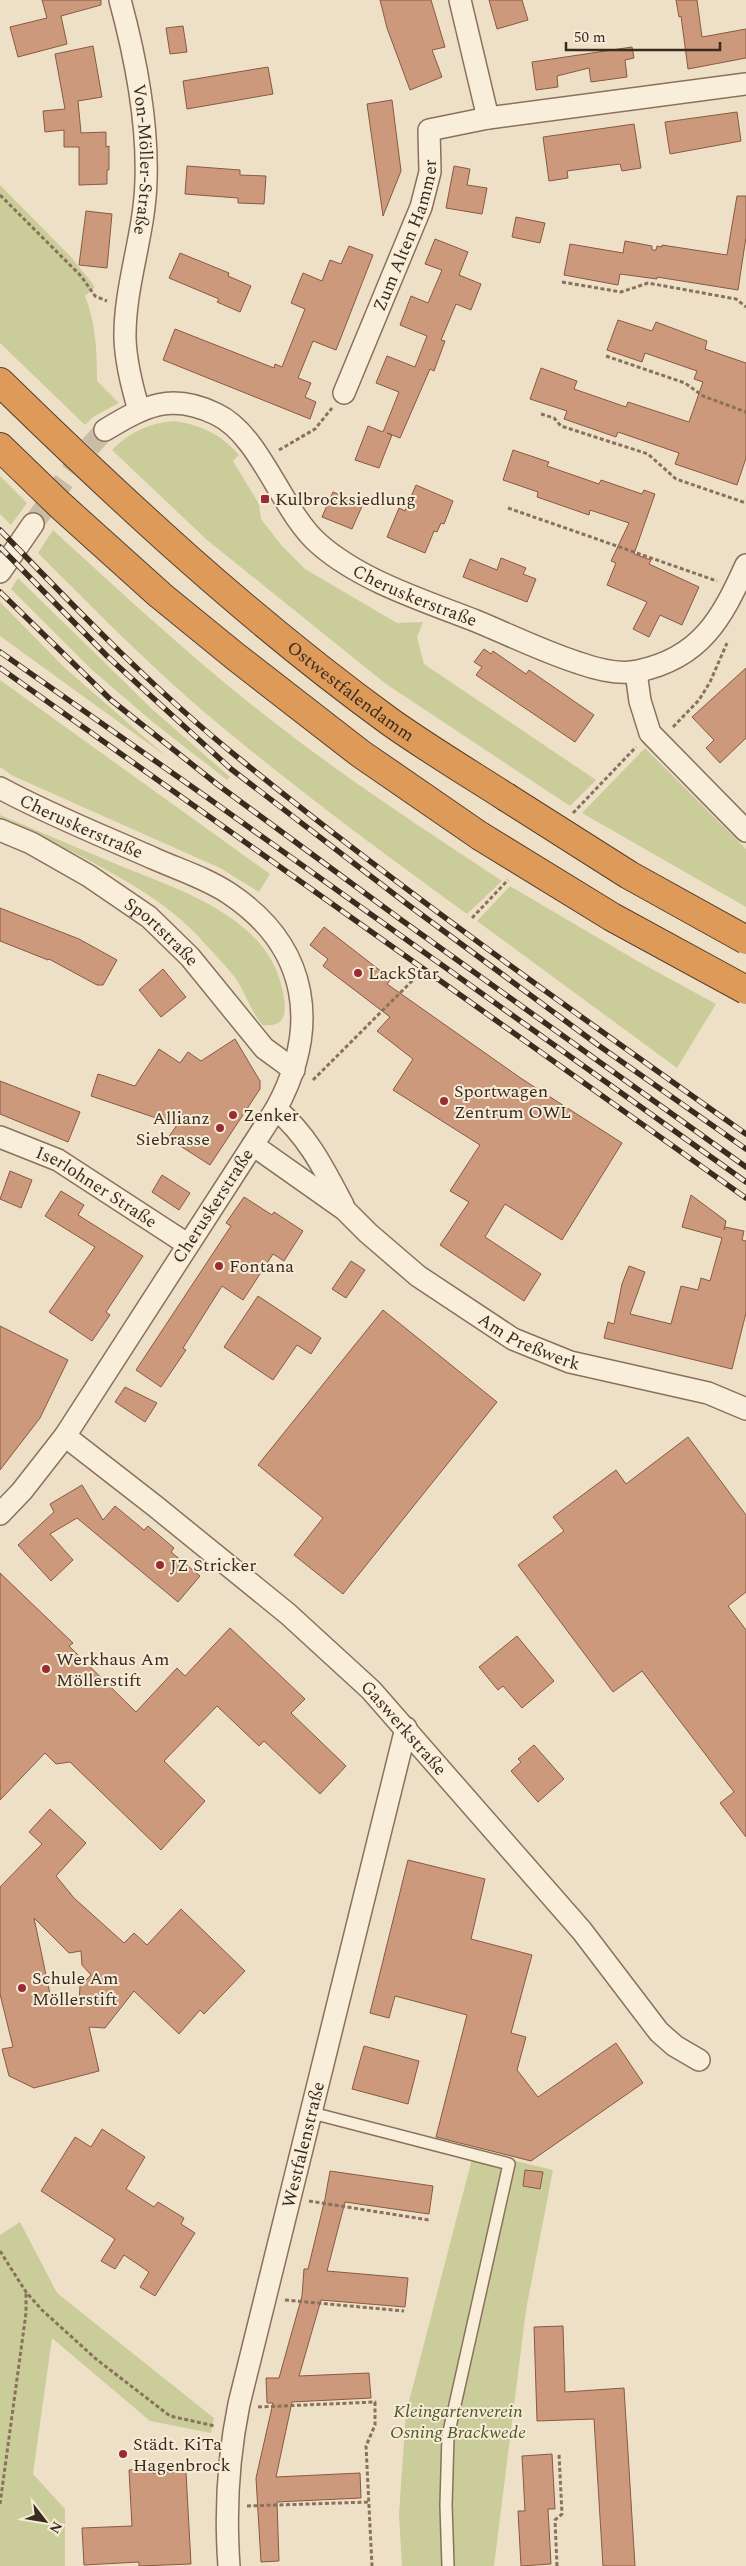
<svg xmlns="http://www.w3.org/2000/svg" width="746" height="2566" viewBox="0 0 746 2566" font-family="Spectral,serif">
<rect width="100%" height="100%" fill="#eee0c6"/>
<!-- green -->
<path fill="#cacd9a" d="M0,185l72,73 23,29 -10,9c11,27 12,56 12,85l22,22 -26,14 -8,8 -85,-82z
M174,421c27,4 47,13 65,34l-6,6 26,43 2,15 21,27 23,23 92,54 26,-1 -6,15 7,27 172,116 -26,26 -184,-122 -179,-144 -95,-90c17,-18 38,-27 62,-29z
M0,476l27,27 -16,22 -11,-11z
M53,530c72,66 144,133 222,193 73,57 150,107 227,158l-35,33c-95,-69 -190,-139 -279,-216 -52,-46 -101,-96 -150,-145z
M18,578l134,131 78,68 -3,3 -73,-57 -62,-53 -81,-81z
M0,602l65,66 102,89 -167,-121z
M0,680l270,194 -11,18 -39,-24 -207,-92 -13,-9z
M645,748l101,101v58l-164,-94z
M0,815c39,16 77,33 116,49 60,25 150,51 166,124 2,8 4,19 2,27 -3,10 -13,11 -22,10 -11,-14 -16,-31 -26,-46 -11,-15 -26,-29 -38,-43 -45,-49 -137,-90 -198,-118z
M510,886l129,76 77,42 -39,64 -200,-147z
M474,2151l79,19 -27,140 -32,256h-92l-3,-52 7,-101z
M20,2222l37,71 157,125 -3,15 -61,-12 -98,-83 -19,136 32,35v57h-65v-331z"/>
<!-- building -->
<path fill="#cc997c" stroke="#895941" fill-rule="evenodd" d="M42,0h59v5l-40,11 6,28 -49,13 -8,-30 37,-9z
M380,0h51l14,47 -13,3 10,27 -32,13 -23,-62z
M489,0h33l6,20 -31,9z
M676,0h21l5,37 44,-8v29l-58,11 -7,-53 -2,1z
M183,26l4,26 -17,2 -4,-26z
M93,46l9,51 -24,4 3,32 25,-1v15l3,-1v24h-2v14l-28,1v-38h-15v-17l-19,2 -2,-21 22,-2 -10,-55z
M632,47l2,11 -9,2 2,17 -36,5 -2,-14 -32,8 1,11 -22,3 -4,-28z
M268,67l5,27 -86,15 -4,-28z
M392,100l9,71 -18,45 -16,-112z
M737,112l4,29 -71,13 -5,-32z
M634,124l7,44 -19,3 -2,-7 -53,7 1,7 -19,3 -6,-44z
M187,166l53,4v5l26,1 -2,28 -26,-1v-5l-53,-4z
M454,166l16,3 -3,16 20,3 -5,26 -36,-6z
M737,196h9v41l-8,53 -81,-13v2l-37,-5 -2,11 -54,-10 6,-31 53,9 2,-12 27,5v4h4l1,-4 5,1v-2l65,10z
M86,211l26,3 -5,54 -28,-3z
M516,217l29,6 -5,20 -28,-6z
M435,239l33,13 -9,23 22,9 -10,26 -15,-6 -15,36 4,1 -11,30 -4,-2 -30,69 -13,-5 5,2 -13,33 -24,-8 13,-34 15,6 16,-40 -23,-9 11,-27 28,11 12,-31 -27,-11 11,-29 17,7 14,-33 -17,-6z
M349,246l24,9 -37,95 -23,-9 -15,37 13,5 -6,14 11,5 -6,17 -147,-59 12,-31 99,39 1,-4 7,3 23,-58 -14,-6 12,-30 19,8 8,-21 11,4z
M180,253l49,20 -1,3 23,10 -11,26 -23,-10 2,-3 -50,-21z
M618,320l34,11 4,-9 51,19 -2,8 41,14v95l-9,27 -62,-21 4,-11 -61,-21 -2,5 -52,-18 3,-8 -37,-12 11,-31 36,13 -3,8 52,18 2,-5 61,20 14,-40 -9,-3 3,-8 -52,-18 -3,9 -35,-12z
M513,450l36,12 -2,4 52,18 2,-4 41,14 2,-4 11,4 -21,60 17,6 -2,4 50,23 -17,38 -22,-10 -11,22 -16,-8 14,-27 -40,-17 9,-22 -5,-2 18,-38 -39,-13 -1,5 -52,-18 1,-5 -35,-12z
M416,485l37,16 -9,23 -3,-1 -4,9 -3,-1 -9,22 -38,-16 12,-29 6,3z
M333,492l30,12 -11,25 -30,-12z
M501,558l25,10 -3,6 13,5 -9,23 -64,-25 7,-18 27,11z
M484,649l7,5 2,-3 33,23 3,-4 65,45 -19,27 -99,-67 6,-8 -8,-5z
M746,668v70l-26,25 -14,-15 8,-8 -22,-23z
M0,908l79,31 38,21 -14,25h-6l-48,-26 -1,1 -48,-19z
M324,927l67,52 -4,5 135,95 100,64 -60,97 -57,-36 -20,33 56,37 -17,27 -84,-56 29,-43 -19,-11 30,-46 -87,-55 20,-31 -36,-28 13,-14 -67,-51 5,-7 -18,-14z
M163,969l23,28 -25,20 -22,-27z
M235,1039l25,42v8l-50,76 -42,-27 9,-13 -86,-29 7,-22 37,12 24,-37 21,14 8,-11 13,9z
M0,1081l80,31 -12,30 -68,-28z
M10,1171l22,9 -11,28 -21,-9z
M162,1175l28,18 -11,17 -27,-18z
M61,1191l23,14 -6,10 65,41 -37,56 4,3 -18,26 -43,-29 46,-65 -50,-31z
M691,1195l35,26 -2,9 1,-3 19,4 -2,9 4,1v72l-14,56 -128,-31 4,-16 6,2 8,-40 7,-18 16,6 -15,42 41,10 10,-38 17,4 3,-12 9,3 12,-43 -40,-11z
M244,1197l28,18 2,-3 29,19 -19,30 -11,-7 -30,46 -21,-14 -39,62 3,2 -25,37 -25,-17 95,-144 -5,-3z
M351,1261l14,9 -19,28 -14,-9z
M258,1296l63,42 -10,16 -14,-9 -24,35 -49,-33z
M383,1310l114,92 -154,192 -49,-39 29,-37 -65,-53z
M0,1326l68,34 -28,58 -40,52z
M125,1387l32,16 -12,19 -30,-20z
M688,1437l58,78v77l-18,14 18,24v207l-26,-34 14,-11 -92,-121 -29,21 -95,-127 46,-34 -11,-14 63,-47 10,14z
M82,1485l21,35 12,-14 29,24 4,-4 26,22 -3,4 29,24 -22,26 -101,-84 -27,16 23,26 -22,21 -33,-36 36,-33 -4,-8z
M0,1573l73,70 -4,3 67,66 41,-44 8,8 45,-48 75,71 -14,14 55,53 -26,28 -56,-53 -5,5 -42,-40 -53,55 41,40 -44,49 -91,-88 -14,2 -11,-11 -45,47z
M517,1636l37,45 -32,27 -19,-22 -5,4 -19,-23z
M534,1745l30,34 -26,23 -27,-31 10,-9 -3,-3z
M50,1809l36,34 -30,33 18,22 50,45 10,-10 13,12 34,-36 64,62 -41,43 -4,-4 -21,24 -45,-43 -29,37 -16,-1 10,44 -65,17 -25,-12 -7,-27 11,-2 -13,-53v-107l42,-43 -13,-12zM34,1918l35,35 12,-2 1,14 9,10 -11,11 -1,18 -29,-10z
M408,1860l77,19 -14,60 61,16 -21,78 15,4 -9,33 21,27 78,-54 27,40 -112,78 -95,-24 31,-122 -72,-19 -6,22 -19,-5z
M364,2046l55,15 -11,43 -56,-15z
M102,2129l43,28 -19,32 28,18 4,-5 26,16 -3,6 14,9 -40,63 -15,-9 9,-15 -25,-17 -9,14 -14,-8 14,-22 -74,-48 34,-54 16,10z
M525,2170l18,2 -3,17 -17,-3z
M330,2171l103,15 -4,28 -84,-12 -18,69 81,7 -3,29 -84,-7 -22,76 70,-3 2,25 -79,4 -16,75 84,-4 1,25 -84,4 2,59 -18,1 -5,-84 17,-75h-6l-1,-25h13l23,-82 2,-27h4l17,-70z
M563,2326l2,66 59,-4 11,178h-32l-9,-147 -57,2 -3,-94z
M552,2454l3,55h-7l3,55 -30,2 -3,-55h7l-3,-55z
M153,2468v5l33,-1 5,92 -52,2v-4l-55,3 -2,-37 50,-2 -3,-56z"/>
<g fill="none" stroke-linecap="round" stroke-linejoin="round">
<!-- street-tunnel -->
<path stroke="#cabca5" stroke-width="21" stroke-dasharray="21 11" stroke-linecap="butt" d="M33,524l52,-72 20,-22"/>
<!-- lane casing -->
<g stroke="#8a715c" stroke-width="14">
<path id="lane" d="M312,2113l197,51 -61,272 -2,69 2,61"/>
</g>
<!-- street casing -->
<g stroke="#8a715c" stroke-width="24">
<g id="street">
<path id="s1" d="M120,0c16,59 28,120 26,180 -1,54 -22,106 -21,159 1,25 7,48 14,71"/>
<path d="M460,0l28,118"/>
<path id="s2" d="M344,393l77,-186 9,-35 -1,-42 59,-12 258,-34"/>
<path id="s3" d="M105,430c40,-24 66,-38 111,-16 45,21 65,97 103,130 42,37 106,57 157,77 34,14 68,31 103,42 17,6 41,12 59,8 63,-13 84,-53 108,-106"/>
<path d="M0,572l33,-48"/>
<path d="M636,672l4,29 10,32 96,98"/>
<path id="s4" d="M0,788c50,27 103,48 155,71 25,11 53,20 75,35 80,54 90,134 46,215l-211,327 -43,55 -22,23"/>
<path id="s5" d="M0,830l31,13 58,33 60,41 41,40 74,91 30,22"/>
<path d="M276,1109c32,27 48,60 67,96"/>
<path id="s6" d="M0,1137l58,23 129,84"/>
<path id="s7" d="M253,1145l92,65 23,23 50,43 95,63 57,23 138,31 38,16"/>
<path id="s8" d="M65,1436l90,70 133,108 83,76 211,241 77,101 16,14 24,14"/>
<path id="s9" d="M229,2566c-4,-55 -1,-108 10,-162l167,-676"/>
</g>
</g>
<!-- highway casing -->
<g stroke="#584030" stroke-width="30">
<g id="highway">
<path id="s10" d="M0,382c123,120 250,238 389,339 38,27 78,51 117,76"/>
<path d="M0,447l60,58 100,90 76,62 125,97 119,82"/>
</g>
</g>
<!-- path -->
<path stroke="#8a715c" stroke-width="3" stroke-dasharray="4 2.5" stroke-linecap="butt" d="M0,195l81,81 14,20 12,5
M562,282l59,10 27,-9 88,16 10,8
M606,356l79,27 18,13 43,16
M541,414l13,4 7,8 87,28 28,25 70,24
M279,450l36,-21 17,-21
M508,508l209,73
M673,727l26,-27 11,-18 17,-39
M573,813l63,-66
M472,918l36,-38
M313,1080l101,-101
M309,2201l120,19
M0,2251l26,41 16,18 54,49 74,57 45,10
M285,2300l119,11
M258,2407l117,-5v23l-9,21 6,120
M0,2504l26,-191v-21
M247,2506l122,-4
M557,2566l-2,-46 7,-6 -3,-60"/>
<!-- lane -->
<use href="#lane" stroke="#f9eeda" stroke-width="11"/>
<!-- street -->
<use href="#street" stroke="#f9eeda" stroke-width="21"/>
<!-- highway -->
<use href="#highway" stroke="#dd9a58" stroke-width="28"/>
<!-- rail casing -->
<g stroke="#3a2b1f" stroke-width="5.5">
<path id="rail" d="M0,530c77,80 155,161 241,230 163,132 334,253 505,374
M0,547l107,109 124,113 176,135 191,141 148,104
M0,592l111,108 107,85 182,134 346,248
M0,652l208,146 538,384
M0,668l746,530"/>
</g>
<!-- rail -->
<use href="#rail" stroke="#f6ebd6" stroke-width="4" stroke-dasharray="11" stroke-linecap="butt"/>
<!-- highway-bridge casing -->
<g stroke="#584030" stroke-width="30" stroke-linecap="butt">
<path id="highway-bridge" d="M506,797l123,78 117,65
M480,836l132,81 134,73"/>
</g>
<!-- highway-bridge -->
<use href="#highway-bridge" stroke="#dd9a58" stroke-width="28"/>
</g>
<!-- markers -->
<g fill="#992c33" stroke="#f6ebd6" stroke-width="2">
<rect x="260" y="494" width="10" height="10" rx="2.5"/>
<circle cx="358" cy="973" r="5"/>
<circle cx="444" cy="1101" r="5"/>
<circle cx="233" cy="1115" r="5"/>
<circle cx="220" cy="1128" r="5"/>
<circle cx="219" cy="1266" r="5"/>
<circle cx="160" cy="1565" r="5"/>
<circle cx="46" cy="1669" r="5"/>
<circle cx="22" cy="1988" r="5"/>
<circle cx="123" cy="2454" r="5"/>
</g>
<g text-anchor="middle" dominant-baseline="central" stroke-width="4" stroke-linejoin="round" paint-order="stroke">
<!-- street labels -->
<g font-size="18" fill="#3a2b1f" stroke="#f6ebd6">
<text stroke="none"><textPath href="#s1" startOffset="162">Von-Möller-Straße</textPath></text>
<text stroke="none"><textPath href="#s2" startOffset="170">Zum Alten Hammer</textPath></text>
<text stroke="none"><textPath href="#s3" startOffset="396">Cheruskerstraße</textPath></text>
<text stroke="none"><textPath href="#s10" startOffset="468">Ostwestfalendamm</textPath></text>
<text stroke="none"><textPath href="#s4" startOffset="90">Cheruskerstraße</textPath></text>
<text stroke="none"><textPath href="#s5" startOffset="192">Sportstraße</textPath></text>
<text stroke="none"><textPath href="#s6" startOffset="109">Iserlohner Straße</textPath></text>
<text transform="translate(213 1206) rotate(-57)">Cheruskerstraße</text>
<text stroke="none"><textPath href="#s7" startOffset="341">Am Preßwerk</textPath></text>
<text stroke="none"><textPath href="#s8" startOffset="448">Gaswerkstraße</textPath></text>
<text stroke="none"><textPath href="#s9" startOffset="430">Westfalenstraße</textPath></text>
</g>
<!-- poi labels -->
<g font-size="18" fill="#3a2b1f" stroke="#f6ebd6" text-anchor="start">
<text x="275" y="499">Kulbrocksiedlung</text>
<text x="368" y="973">LackStar</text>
<text x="454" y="1091">Sportwagen<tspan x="454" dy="21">Zentrum OWL</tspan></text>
<text x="243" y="1115">Zenker</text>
<text x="210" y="1118" text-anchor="end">Allianz<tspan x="210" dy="21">Siebrasse</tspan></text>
<text x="229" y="1266">Fontana</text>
<text x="170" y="1565">JZ Stricker</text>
<text x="56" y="1659">Werkhaus Am<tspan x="56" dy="21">Möllerstift</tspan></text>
<text x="32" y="1978">Schule Am<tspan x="32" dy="21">Möllerstift</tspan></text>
<text x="133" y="2444">Städt. KiTa<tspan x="133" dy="21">Hagenbrock</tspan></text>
</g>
<!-- park labels -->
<g font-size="18" font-style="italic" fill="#4e5726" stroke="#f6ebd6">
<text x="458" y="2411">Kleingartenverein<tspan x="458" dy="21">Osning Brackwede</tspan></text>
</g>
</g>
<!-- north arrow -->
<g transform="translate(45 2521) rotate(121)" stroke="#f6ebd6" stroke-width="4" paint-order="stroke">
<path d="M0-4L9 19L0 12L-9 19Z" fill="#3a2b1f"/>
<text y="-8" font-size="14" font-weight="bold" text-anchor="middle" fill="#3a2b1f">N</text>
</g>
<!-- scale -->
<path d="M566 42v8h154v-8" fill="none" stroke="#3a2b1f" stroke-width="2.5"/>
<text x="574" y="42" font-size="15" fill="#3a2b1f" stroke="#f6ebd6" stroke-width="4" paint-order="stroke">50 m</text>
</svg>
